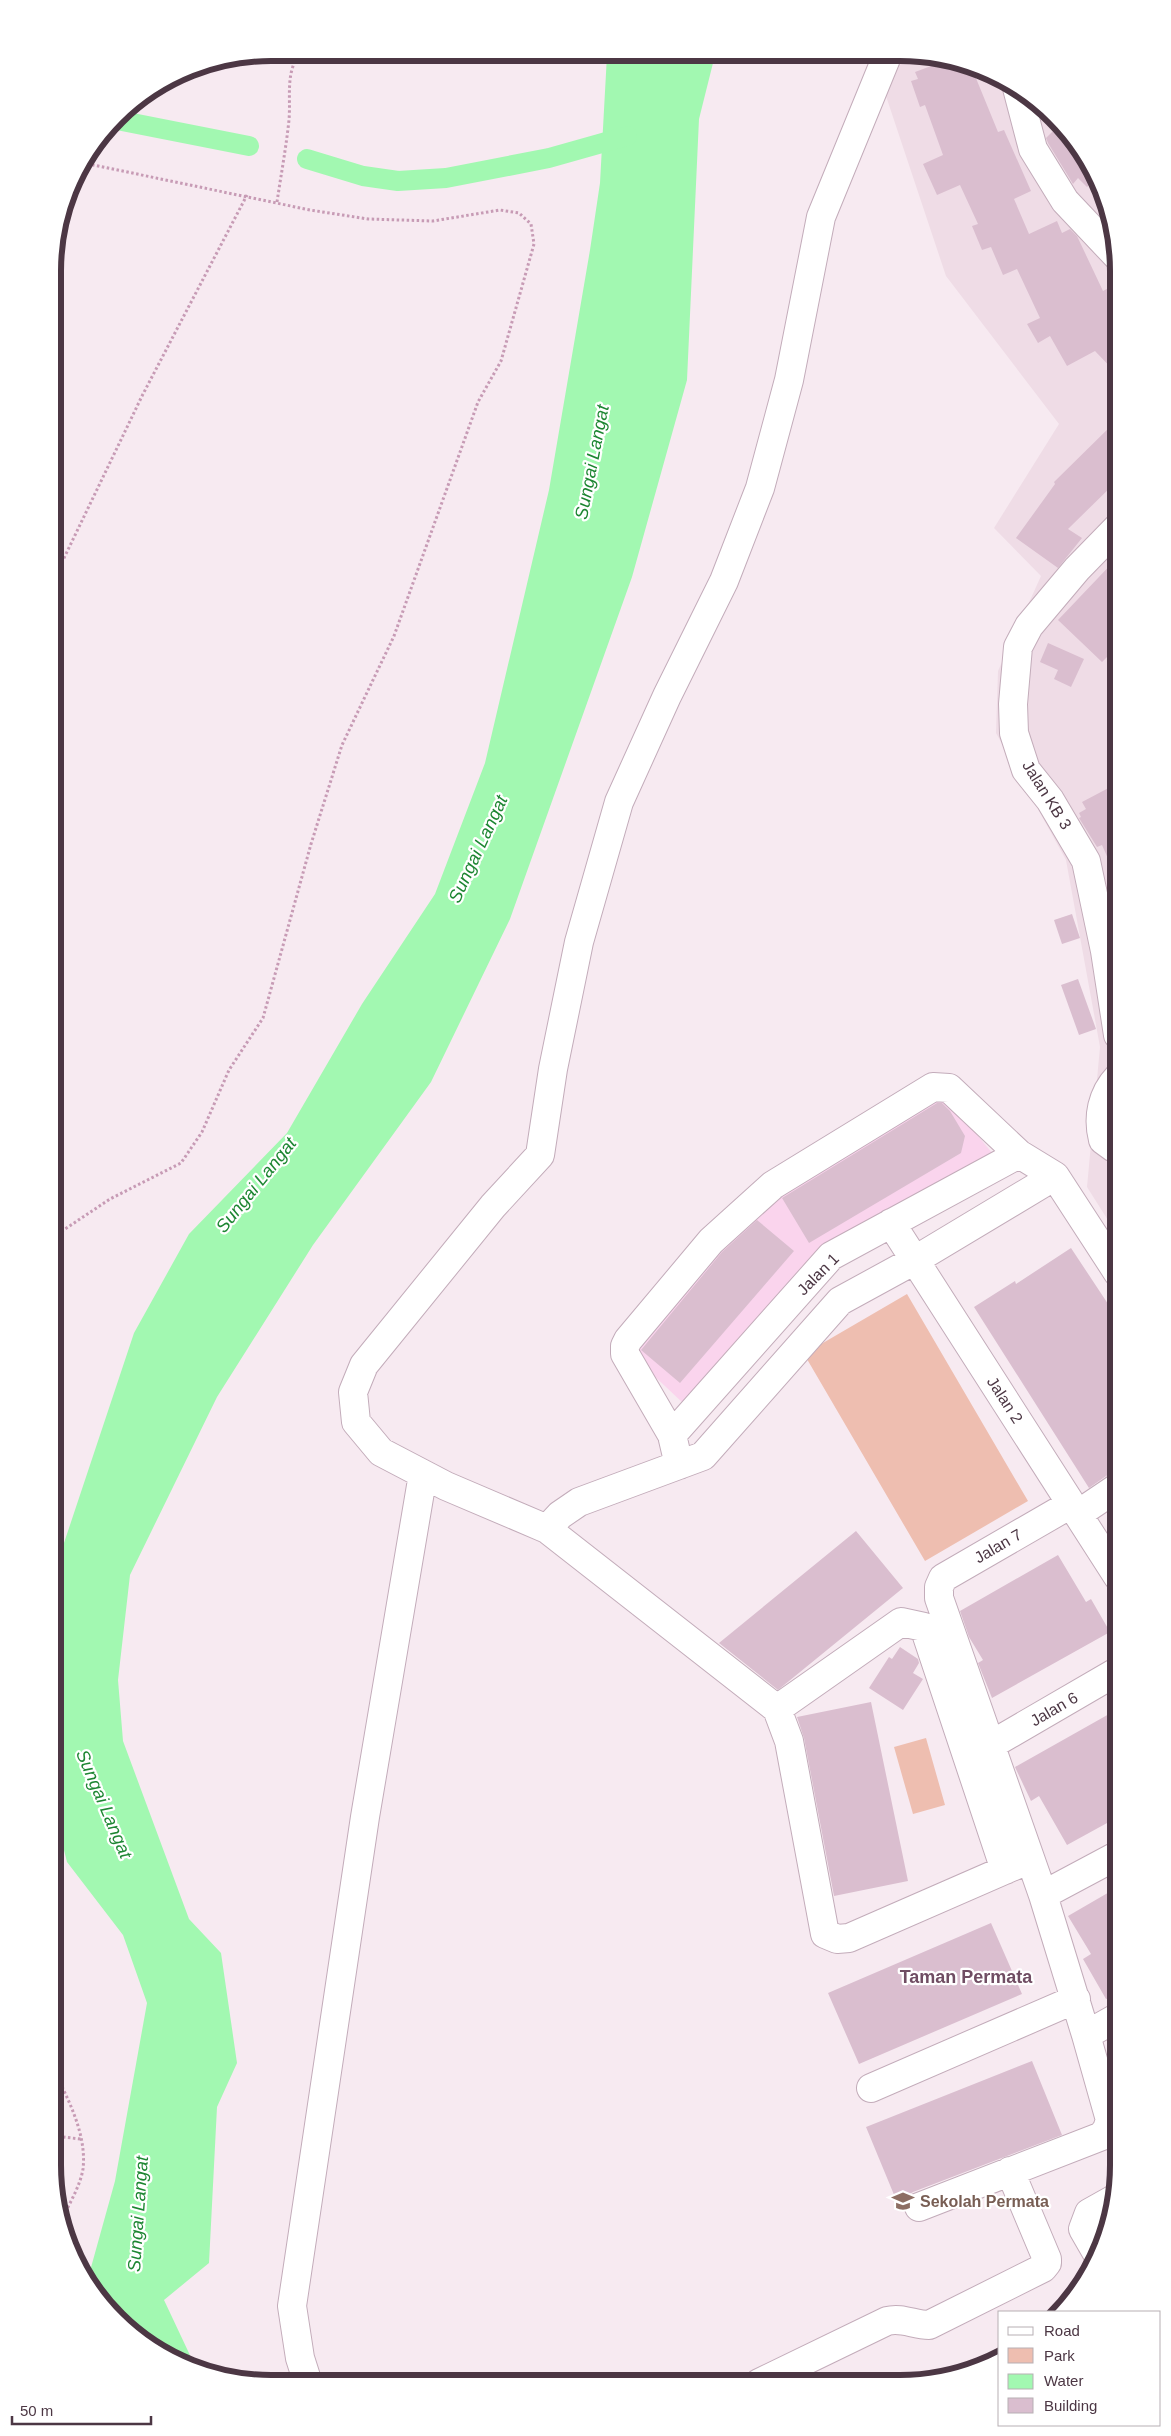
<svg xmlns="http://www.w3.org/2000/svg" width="1171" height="2436" viewBox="0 0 1171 2436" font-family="Helvetica,sans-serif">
<rect width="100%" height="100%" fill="#f7eaf1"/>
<!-- residential -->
<path fill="#efdce6" d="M879,56l63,1 55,18 47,32 45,54 22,53 7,57v965l-31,-49 13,-140 -34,-187 -70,-127 2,-62 43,-95 -47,-48 65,-104 -113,-148 -72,-216z"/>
<!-- commercial -->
<path fill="#fad4ed" d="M941,1091l52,63 -180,101 -129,149 -53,-50 118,-140z"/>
<!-- green -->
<path fill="#eebeb0" d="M907,1294l121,207 -103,60 -121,-207z
M926,1738l19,67 -32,9 -19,-67z"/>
<!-- water -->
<path fill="#a2f8b1" d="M607,55h108l-16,64 -12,261 -55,197 -122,342 -79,163 -118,163 -96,152 -87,178 -12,105 5,61 66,178 32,34 16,110 -20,44 -8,156 -45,37 32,68 -22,-7 -47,-32 -28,-32 -9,-26 25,-90 32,-178 -24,-68 -56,-73 -14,-56v-220l2,-16 79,-237 55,-99 98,-101 75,-129 73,-110 50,-131 64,-273 41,-240 10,-67z"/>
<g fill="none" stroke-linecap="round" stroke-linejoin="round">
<!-- canal -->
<path stroke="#a2f8b1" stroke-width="20" d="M117,120l132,26
M307,159l56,17 35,5 48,-3 103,-20 78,-22"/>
</g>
<!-- building -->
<path fill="#dabecf" d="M950,59l21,7 27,66 6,-2 27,61 -17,8 15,35 28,-13 5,12 8,-4 7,7 26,55 15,-8v16l-6,4 6,12v60l-23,-24 -28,15 -17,-30 -12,7 -11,-19 13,-6 -23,-49 -14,6 -12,-28 -9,3 -10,-24 6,-2 -18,-39 -23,10 -14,-31 20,-9 -18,-50 -5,2 -9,-26 7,-2 -3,-7z
M1059,125l30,36 7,17 -9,9 -9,-9 -5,6 -25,-41 -2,-5z
M1118,419v61l-50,49 14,9 -24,30 -42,-30 39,-54 -1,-2z
M1118,557v78l-10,10 6,5 -12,12 -44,-42z
M1048,643l36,16 -13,28 -17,-8 4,-9 -18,-8z
M1118,783v98l-16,-36 -5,2 -18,-29 2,-1 -2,-4 7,-4 -4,-7z
M1072,914l8,24 -18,6 -8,-24z
M1078,979l18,50 -17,6 -18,-50z
M937,1103h5l8,8 15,25 -4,17 -152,90 -27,-45z
M757,1220l37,31 -114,132 -39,-33 81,-98z
M1071,1248l47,71v153l-9,2 -20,14 -115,-181 41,-26 1,3z
M1118,1506v25l-11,-18z
M856,1531l47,57 -125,102 -59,-47z
M1058,1555l28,47 5,-3 19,33 -118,66 -14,-35 5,-3 -14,-23 -9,-26z
M900,1647l18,12 1,4 -6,10 10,6 -20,31 -34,-22 20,-31 3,2z
M871,1702l37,179 -74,15 -30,-158 -7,-21z
M1118,1709v108l-51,28 -28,-49 -8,5 -16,-34z
M1118,1887v108l-12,4 -23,-40 8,-5 -23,-38z
M991,1923l31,71 -163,70 -31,-71z
M1032,2061l30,74 -149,57 -16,10 -31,-75z"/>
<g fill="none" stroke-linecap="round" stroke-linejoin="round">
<!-- minor casing -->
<g stroke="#c3acba" stroke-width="30">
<path id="minor" d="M887,56l-66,161 -32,163 -29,108 -36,93 -57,115 -48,106 -40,140 -26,127 -13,86 -47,51 -129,159 -11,27 3,30 25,30 65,34 101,43 230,180 12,32 36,193 12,5 12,-1 181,-79
M1017,88l16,61 32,52 52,55
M1118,1035l-13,-84 -19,-90 -36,-61 -24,-30 -12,-37 -1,-29 5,-57 11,-21 48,-57 41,-42
M1118,1148h-4l-11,-8c-6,-23 -1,-46 15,-63
M891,1223l227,354
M672,1435l-47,-81v-8l3,-6 83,-99 62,-56 160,-98 16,1 70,66
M679,1465l-7,-30 159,-179 188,-102 36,22 63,97
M1078,1514l40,-27
M547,1529l13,-14 19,-13 124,-46 137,-155 75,-41 140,-84
M777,1709l124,-87 23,5 81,243
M989,1746l129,-75
M1043,1895l75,-40
M1086,2035l32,-18
M871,2088l205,-89
M919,2207l183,-71 5,-7 3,-9 -24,-85 -43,-140 -104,-297v-11l4,-9 128,-74
M1098,2255l-15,-26 6,-16 25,-14
M307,2380l-7,-22 -8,-52 73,-489 58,-343
M759,2383l128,-62c15,-4 27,4 42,4l114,-57 4,-5v-4l-37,-88"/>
</g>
<!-- path -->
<path stroke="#c79bb5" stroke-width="3" stroke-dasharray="2.5 2.5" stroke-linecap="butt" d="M277,202c4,-27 9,-54 12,-82 2,-24 -4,-47 11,-67
M53,581l89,-185 105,-201
M53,1237l57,-38 71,-36 21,-31 27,-62 34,-52 48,-174 31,-99 52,-109 84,-234 23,-41 33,-117 -3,-20 -12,-11 -19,-3 -67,11 -65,-2 -58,-9 -226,-47
M53,2069c15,29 34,66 30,100 -3,18 -15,37 -23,54
M53,2136l28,3"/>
<!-- minor -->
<use href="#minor" stroke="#fff" stroke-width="28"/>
</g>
<!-- icons -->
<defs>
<g id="school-bare" transform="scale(1.725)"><path d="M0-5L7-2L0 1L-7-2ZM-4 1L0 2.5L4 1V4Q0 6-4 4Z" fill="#8d6e63" stroke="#fff" stroke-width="2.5" paint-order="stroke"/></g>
</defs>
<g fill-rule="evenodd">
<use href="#school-bare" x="903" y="2201"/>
</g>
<g text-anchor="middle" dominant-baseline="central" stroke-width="4.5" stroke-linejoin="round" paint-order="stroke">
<!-- street labels -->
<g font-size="16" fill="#4c3744" stroke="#fff">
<text transform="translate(1047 795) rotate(58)">Jalan KB 3</text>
<text transform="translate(818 1274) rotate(-45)">Jalan 1</text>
<text transform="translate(1005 1400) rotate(57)">Jalan 2</text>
<text transform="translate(998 1546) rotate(-30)">Jalan 7</text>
<text transform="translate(1054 1709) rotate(-30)">Jalan 6</text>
</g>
<!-- education labels -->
<g font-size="16" font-weight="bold" fill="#785e54" stroke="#fff" text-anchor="start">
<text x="920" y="2201">Sekolah Permata</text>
</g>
<!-- water labels -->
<g font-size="18" font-style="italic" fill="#1d8632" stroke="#fff">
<text transform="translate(592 462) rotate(-79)">Sungai Langat</text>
<text transform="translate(478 849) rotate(-65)">Sungai Langat</text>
<text transform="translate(256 1185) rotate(-51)">Sungai Langat</text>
<text transform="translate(104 1804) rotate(67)">Sungai Langat</text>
<text transform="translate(138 2214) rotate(-86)">Sungai Langat</text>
</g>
<!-- neighbourhood labels -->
<g font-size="18" font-weight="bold" fill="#704d63" stroke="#fff">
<text x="966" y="1977">Taman Permata</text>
</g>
</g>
<!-- crop -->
<path d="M0 0H1171V2436H0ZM271 61H900A210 210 0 0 1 1110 271V2165A210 210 0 0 1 900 2375H271A210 210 0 0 1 61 2165V271A210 210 0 0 1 271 61Z" fill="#fff" fill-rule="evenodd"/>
<path fill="none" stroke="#4c3744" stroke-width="6" d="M271 61H900A210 210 0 0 1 1110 271V2165A210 210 0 0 1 900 2375H271A210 210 0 0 1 61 2165V271A210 210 0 0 1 271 61Z"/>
<!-- legend -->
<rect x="998" y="2311" width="162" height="115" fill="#ffffff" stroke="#b7afb4"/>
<rect x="1008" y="2327" width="25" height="8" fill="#ffffff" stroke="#b7afb4"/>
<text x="1044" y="2336" font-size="15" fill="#4c3744">Road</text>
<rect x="1008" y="2348" width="25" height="15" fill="#eebeb0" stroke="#b7afb4"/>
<text x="1044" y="2361" font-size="15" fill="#4c3744">Park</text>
<rect x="1008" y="2374" width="25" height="15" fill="#a2f8b1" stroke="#b7afb4"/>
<text x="1044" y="2386" font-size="15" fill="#4c3744">Water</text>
<rect x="1008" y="2398" width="25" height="15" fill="#dabecf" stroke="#b7afb4"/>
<text x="1044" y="2411" font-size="15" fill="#4c3744">Building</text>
<!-- scale -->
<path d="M12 2416v8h139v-8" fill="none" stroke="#4c3744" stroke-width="2.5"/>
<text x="20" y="2416" font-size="15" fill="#4c3744" stroke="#ffffff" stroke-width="4" paint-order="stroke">50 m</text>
</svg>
